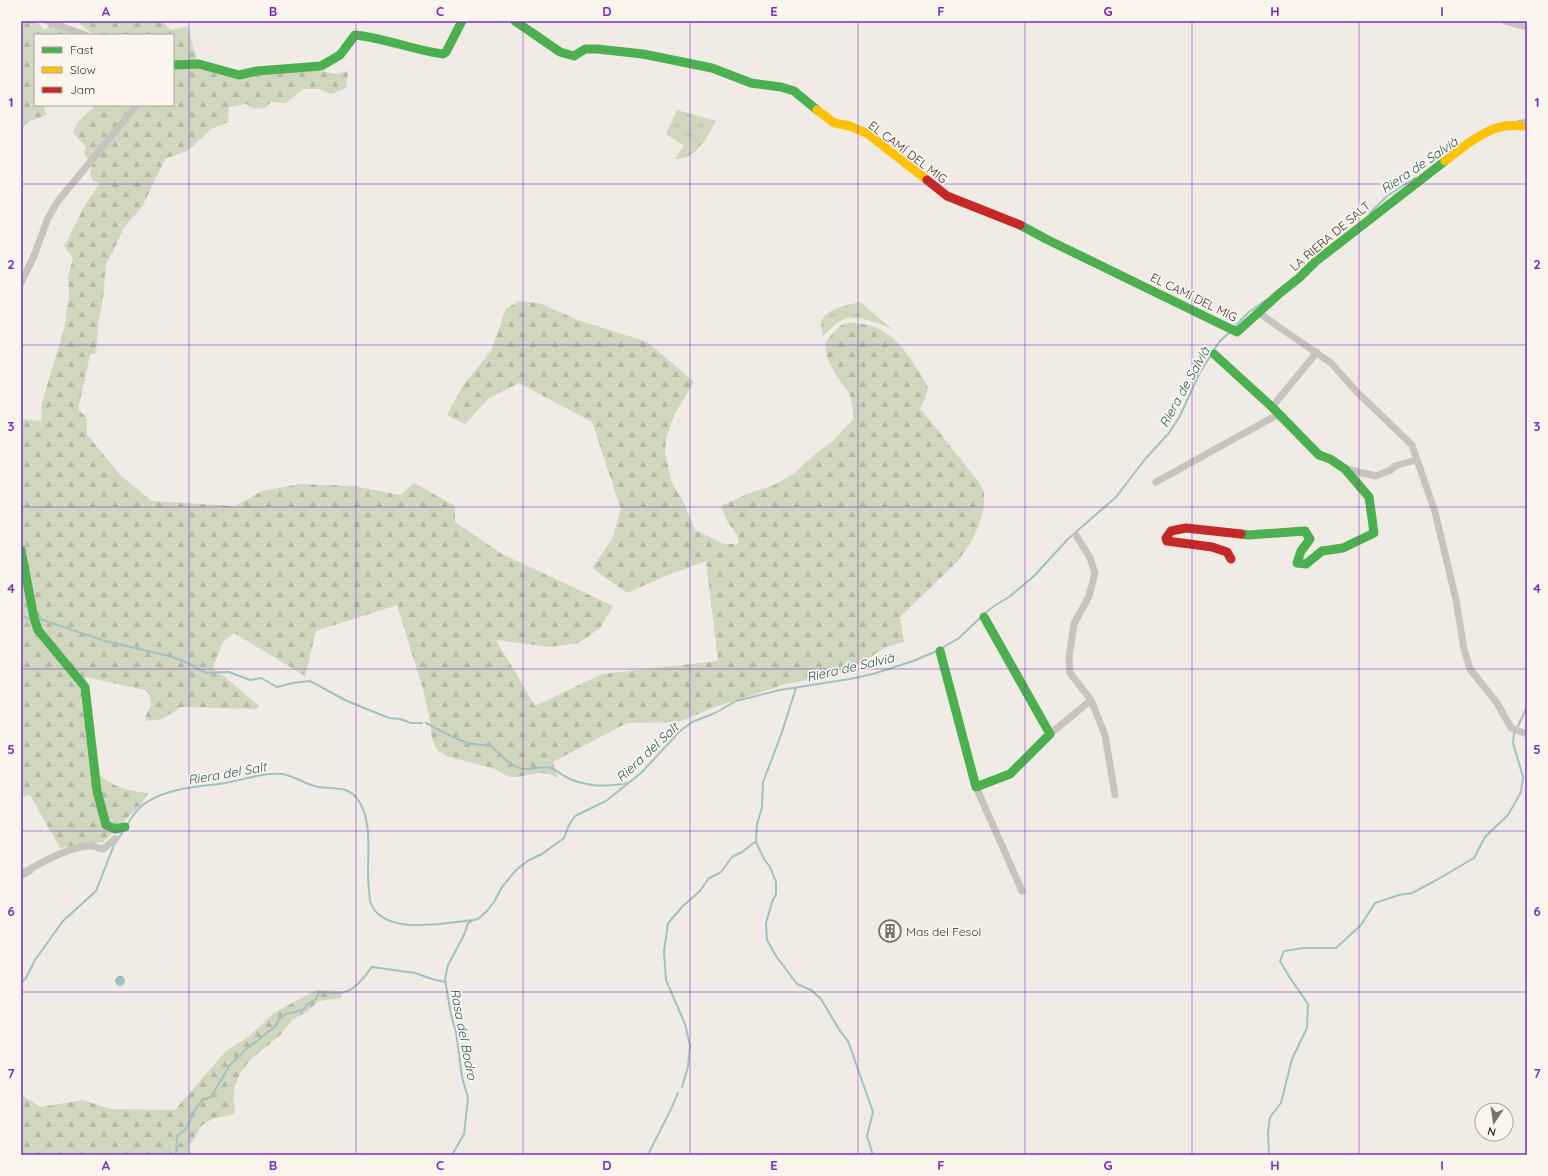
<svg xmlns="http://www.w3.org/2000/svg" width="1548" height="1176" viewBox="0 0 1548 1176" font-family="Quicksand,sans-serif">
<defs>
<pattern id="grass-tufts" width="24" height="20" patternUnits="userSpaceOnUse"><rect width="24" height="20" fill="#d1d6bf"/><path d="M3 7l-1-3M5 7V3M7 7l1-3M15 17l-1-3M17 17v-4M19 17l1-3" fill="none" stroke="#b4b8a4"/></pattern>
<pattern id="forest-firs" width="22" height="20" patternUnits="userSpaceOnUse"><rect width="22" height="20" fill="#d1d6bf"/><path d="M5 1l3.5 6h-7zM16 11l3.5 6h-7z" fill="#b4b8a4"/></pattern>
<pattern id="water-ripples" width="26" height="14" patternUnits="userSpaceOnUse"><rect width="26" height="14" fill="#a1c2c1"/><path d="M2 4q2-2 4 0t4 0M15 11q2-2 4 0t4 0" fill="none" stroke="#849e9d"/></pattern>
</defs>
<rect width="100%" height="100%" fill="#f0ebe5"/>
<!-- grass -->
<path fill="url(#grass-tufts)" d="M677,110l39,11c-9,16 -20,39 -41,38l9,-13 -18,-12z
M860,302l32,27c-5,-2 -10,-4 -15,-6 -28,-10 -34,-7 -54,13 0,-3 -3,-9 -2,-12 1,-15 28,-19 39,-22z"/>
<!-- forest -->
<path fill="url(#forest-firs)" d="M21,21h15l9,9 5,-5 26,10h-41v70h9v4l3,6 -19,7 -7,7z
M77,21h85l9,9 16,-4 12,40 40,11 77,-7 20,4 12,-3 -2,17 -15,6 -12,-5h-16l-17,14 -15,-1 -7,6 -9,1 -9,-5 -17,3 -1,15 -17,7 -22,21 -24,9 -22,46 -19,23 -18,37 -3,33 -5,26 -2,29 -6,2 -12,54 9,9v17l34,41 31,25 83,5 27,-15 39,-7 53,2 46,9 14,-12 41,23v16l47,32 111,52 -13,22 -21,15 -30,4 -53,-7 39,66 67,-32 116,-13 -12,-100 -43,16 -36,16 -35,-25 20,-29 9,-30 -29,-87 -73,-39 -30,15 -24,26 -18,-9 15,-28 29,-36 15,-42 13,-8 20,2 39,17 69,22 47,40 -20,33 -8,24 -1,13 7,31 11,18 12,29 29,14h14v-8l-11,-15 -6,-15 26,-12 27,-9 21,-12 19,-18 19,-14 21,-23 -4,-23 -17,-25 -6,-13 -2,-14c6,-7 13,-19 23,-20 4,-1 11,1 15,1 33,4 49,37 65,63l-3,12 -5,9 57,72 7,11v16l-5,18 -9,19 -14,19 -56,54 4,25 -18,5 -23,15 -28,13 -49,9 -74,24 -33,14 -52,1 -74,39 5,16 -9,-4 -12,-1 -19,4h-8l-18,-9 -43,-11 -12,-7 -5,-12 -3,-23 -6,-26 -26,-84 -81,26 -11,45 -71,-43 -11,9 -10,25 46,39 -3,3 -75,-2 -19,12 -16,2v-6l5,-9 -1,-11 -5,-5 -60,-13 2,8 12,90c19,14 27,15 49,18l-6,10 -39,39 -43,6 -30,-53 -9,2v-378l20,2 1,-18 23,-78 4,-30 -1,-18 5,-19 -9,-12 21,-41 15,-22 -7,-2 -3,-7 2,-9 -8,-11 2,-7 -13,-15 4,-9 19,-18h77v-70h-80z
M316,990l25,1v7l-22,3 -11,10 -16,9 -13,16 -28,23 -10,13 -6,13 -2,14 2,9 -1,6 -22,5 -11,7 -12,21 2,8h-170v-60l20,12 42,-7 27,9 65,1 51,-59 22,-14 26,-24z"/>
<!-- water -->
<path fill="url(#water-ripples)" d="M115 981a5 5 0 1 1 10 0a5 5 0 1 1-10 0Z"/>
<g fill="none" stroke-linecap="round" stroke-linejoin="round">
<!-- stream -->
<path stroke="#a1c2c1" stroke-width="2" d="M1518,121l9,-1
M1370,213l17,-17 28,-18
M1234,327l15,-15 17,-12
M1213,351l7,-10 10,-9
M984,614l10,-8 15,-9 25,-21 34,-37 48,-42 30,-39 23,-25 11,-17 19,-42 12,-19
M21,615l8,4
M40,619l65,22 64,15 17,6 20,11 23,-1 21,8 11,-2 16,9 16,-4 17,-2 37,20 42,17 11,1 11,4h11
M942,648l17,-10 22,-21
M796,688l-15,47 -18,47 -1,26 -5,16 -1,18 8,17 6,8 6,15v12l-4,8 -6,21 1,17 9,16 21,28 14,6 10,9 19,32 8,10 25,71 -6,24 6,19
M426,723c17,9 44,26 63,21 10,9 21,23 35,25 9,1 18,-4 27,-1 7,3 12,8 19,11 20,8 35,8 57,4
M1518,726l9,-19
M127,825c6,-10 12,-19 22,-24 23,-14 51,-14 76,-18 19,-3 38,-11 57,-9 13,2 24,11 37,13 13,2 27,-1 37,10 16,20 12,50 12,74 0,10 1,20 2,30 11,36 75,22 103,19l5,-1 9,-8 7,-9 8,-15 14,-17 13,-10 13,-6 22,-16 5,-13 6,-9 31,-15 35,-28 39,-42 12,-9 23,-9 21,-12 44,-11 70,-11 23,-5 40,-13 24,-10
M21,878l11,-6
M21,983l5,-5 9,-18 28,-39 33,-30 18,-46 10,-15
M682,1087l6,-20 2,-22 -5,-21 -19,-44 -2,-28 4,-29 15,-17 17,-15 8,-12 13,-7 11,-15 10,-5 13,-10
M176,1155l1,-19 9,-7 9,-19 7,-10 9,-3 19,-32 15,-15 31,-24 3,-7 7,-5 17,-4 4,-5 9,-6 3,-7c7,0 13,1 19,1 16,0 25,-15 34,-26l43,6 17,6 13,3
M452,1155l12,-21 4,-36 -6,-21 -6,-45 -5,-17 -6,-36 3,-14 16,-30 4,-12 4,-2
M648,1155c10,-22 22,-41 30,-62
M1269,1155l-1,-22 2,-16 11,-14 11,-44 15,-31 1,-24 -20,-29 -8,-14 4,-10 20,-3h32l25,-23 14,-22 24,-8 13,-2 21,-11 41,-24 11,-21 23,-22 13,-23 2,-15 -10,-34 1,-10"/>
<!-- street -->
<path stroke="#c9c3be" stroke-width="7" d="M47,21l38,14
M1505,21l22,6
M21,283l13,-27 14,-38 10,-17 79,-96
M1259,313l72,50 25,28 56,54 23,67 21,88 8,49 6,20 27,34 14,25 16,6
M1272,407l45,-55
M1345,469l31,7 15,-6 4,-4 17,-5
M1156,482l123,-68
M1076,535l14,23 5,15 -6,23 -15,28 -5,33 1,16 21,27 14,35 10,60
M1050,734l41,-34
M976,787l46,104
M21,874c20,-11 48,-28 70,-28 5,0 8,3 12,3l12,-10"/>
<!-- fast -->
<path stroke="#4caf50" stroke-width="9" d="M515,21l45,31 14,4 11,-7h12l46,5 69,14 39,15 30,4 13,4 23,19
M173,65l26,-1 40,11 18,-4 64,-5 19,-11 15,-20c30,3 58,15 88,19l3,-2 16,-31
M1020,225l26,14 191,93 43,-39 19,-15 16,-16 130,-101
M1214,354l58,53 47,48 11,4 15,10 24,28 5,36 -31,15 -21,3 -16,13 -9,-1 4,-12 9,-12 -5,-8 -56,4 -8,-1
M21,550l13,68 4,12 47,57 12,104 9,34 9,4 10,-2
M940,651l36,136 34,-13 40,-40 -66,-117"/>
<!-- slow -->
<path stroke="#ffc107" stroke-width="9" d="M817,110l17,13 16,3 18,8 59,46
M1445,161c15,-12 41,-33 60,-35 7,-1 15,0 22,0"/>
<!-- jam -->
<path stroke="#c62828" stroke-width="9" d="M927,180l20,16 73,29
M1231,559l-4,-7 -15,-5 -45,-6 -1,-3 5,-7 15,-3 55,6"/>
</g>
<!-- grid -->
<path fill="none" stroke="#7b2cbf" stroke-width="1" stroke-opacity="0.55" d="M189,21v1134M356,21v1134M523,21v1134M690,21v1134M858,21v1134M1025,21v1134M1192,21v1134M1359,21v1134M21,184h1506M21,345h1506M21,507h1506M21,669h1506M21,831h1506M21,992h1506"/>
<!-- icons -->
<defs>
<g id="building-ring" transform="scale(1.15)"><circle r="9.5" fill="#fbf5ee" stroke="#7a716c" stroke-width="1.5"/><path d="M-4-6H4V6H1V3H-1V6H-4ZM-2.5-4.3h1.7v1.8h-1.7ZM.8-4.3h1.7v1.8H.8ZM-2.5-1h1.7V.8h-1.7ZM.8-1h1.7V.8H.8Z" fill="#7a716c"/></g>
</defs>
<g fill-rule="evenodd">
<use href="#building-ring" x="890" y="931"/>
</g>
<g text-anchor="middle" dominant-baseline="central" stroke-width="3.5" stroke-linejoin="round" paint-order="stroke">
<!-- street labels -->
<g font-size="12" fill="#3b302b" stroke="#fbf5ee">
<text transform="translate(908 152) rotate(37)">EL CAMÍ DEL MIG</text>
<text transform="translate(1330 236) rotate(-40)">LA RIERA DE SALT</text>
<text transform="translate(1194 297) rotate(26)">EL CAMÍ DEL MIG</text>
</g>
<!-- poi labels -->
<g font-size="12" fill="#3b302b" stroke="#fbf5ee" text-anchor="start">
<text x="906" y="931">Mas del Fesol</text>
</g>
<!-- water labels -->
<g font-size="13" font-style="italic" fill="#1f5a5e" stroke="#fbf5ee">
<text transform="translate(1419 165) rotate(-34)">Riera de Salvià</text>
<text transform="translate(1184 387) rotate(-61)">Riera de Salvià</text>
<text transform="translate(850 667) rotate(-13)">Riera de Salvià</text>
<text transform="translate(647 752) rotate(-43)">Riera del Salt</text>
<text transform="translate(227 773) rotate(-10)">Riera del Salt</text>
<text transform="translate(464 1034) rotate(79)">Rasa del Bodro</text>
</g>
</g>
<!-- border -->
<rect width="1548" height="1176" fill="none" stroke="#fbf5ee" stroke-width="44"/>
<!-- legend -->
<rect x="34" y="34" width="140" height="72" fill="#fbf5ee" stroke="#aea6a0"/>
<rect x="42" y="47" width="20" height="6" fill="#4caf50" stroke="#aea6a0"/>
<text x="70" y="54" font-size="12" fill="#3b302b">Fast</text>
<rect x="42" y="67" width="20" height="6" fill="#ffc107" stroke="#aea6a0"/>
<text x="70" y="74" font-size="12" fill="#3b302b">Slow</text>
<rect x="42" y="87" width="20" height="6" fill="#c62828" stroke="#aea6a0"/>
<text x="70" y="94" font-size="12" fill="#3b302b">Jam</text>
<!-- north arrow -->
<g transform="translate(1494 1122) rotate(193)"><circle r="19" fill="#fbf5ee" stroke="#aea6a0"/>
<path d="M0-3L7 15L0 10L-7 15Z" fill="#7a716c"/>
<text y="-6" font-size="11" font-weight="bold" text-anchor="middle" fill="#3b302b">N</text>
</g>
<rect x="22" y="22" width="1504" height="1132" fill="none" stroke="#7b2cbf" stroke-width="1.5"/>
<g font-size="13" text-anchor="middle" font-weight="bold" fill="#7b2cbf">
<text x="106" y="16">A</text>
<text x="273" y="16">B</text>
<text x="440" y="16">C</text>
<text x="607" y="16">D</text>
<text x="774" y="16">E</text>
<text x="941" y="16">F</text>
<text x="1108" y="16">G</text>
<text x="1275" y="16">H</text>
<text x="1442" y="16">I</text>
<text x="11" y="107">1</text>
<text x="1537" y="107">1</text>
<text x="11" y="269">2</text>
<text x="1537" y="269">2</text>
<text x="11" y="431">3</text>
<text x="1537" y="431">3</text>
<text x="11" y="593">4</text>
<text x="1537" y="593">4</text>
<text x="11" y="754">5</text>
<text x="1537" y="754">5</text>
<text x="11" y="916">6</text>
<text x="1537" y="916">6</text>
<text x="11" y="1078">7</text>
<text x="1537" y="1078">7</text>
<text x="106" y="1170">A</text>
<text x="273" y="1170">B</text>
<text x="440" y="1170">C</text>
<text x="607" y="1170">D</text>
<text x="774" y="1170">E</text>
<text x="941" y="1170">F</text>
<text x="1108" y="1170">G</text>
<text x="1275" y="1170">H</text>
<text x="1442" y="1170">I</text>
</g>
</svg>
